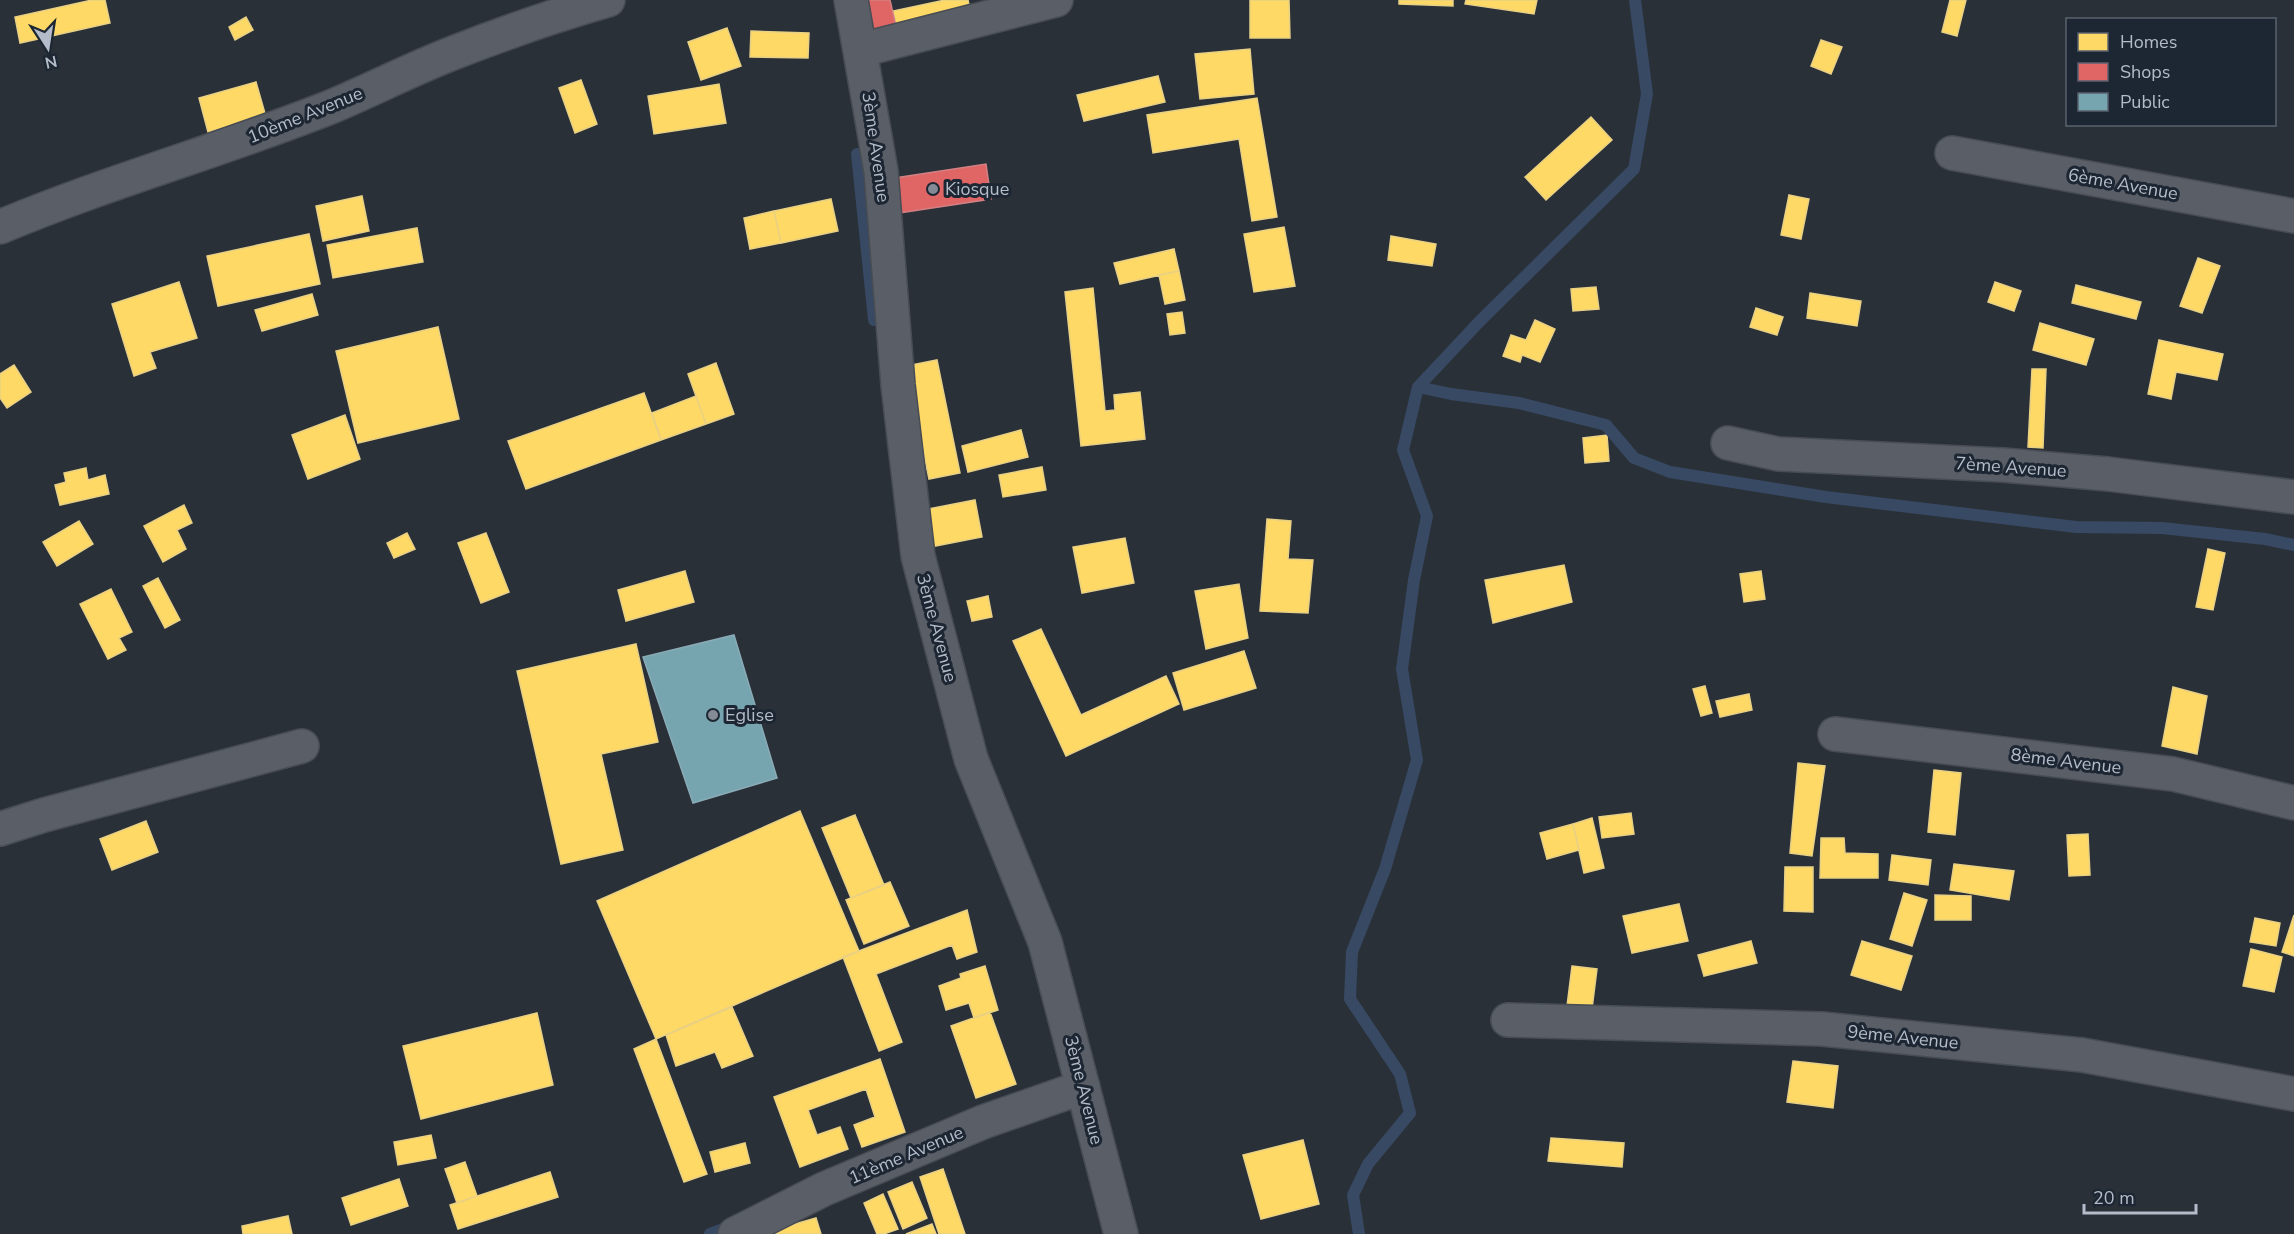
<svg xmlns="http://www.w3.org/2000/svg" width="2294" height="1234" viewBox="0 0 2294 1234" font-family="'Nunito Sans',sans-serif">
<rect width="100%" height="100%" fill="#2a3038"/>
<!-- homes -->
<path fill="#ffd966" stroke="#e8d084" stroke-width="1.5" d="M92,0h13l5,23 -90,20 -5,-26z
M945,0h23l4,19 -74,16 -5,-24z
M1250,0h39l1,38h-40z
M1399,0h54v6l-54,-2z
M1466,0h71l-3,14 -69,-10z
M1950,0h16l-9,36 -15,-4z
M246,17l7,13 -18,10 -6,-13z
M727,28l14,38 -40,14 -13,-38z
M751,31l58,2 -1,25 -58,-1z
M1821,40l21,7 -11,27 -20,-8z
M1250,49l4,45 -54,5 -5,-45z
M1158,76l7,26 -81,19 -7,-26z
M581,80l16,44 -22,9 -16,-45z
M256,82l10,35 -58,15 -9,-34z
M719,84l7,39 -72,11 -6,-38z
M1257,98l20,119 -25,4 -13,-82 -86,14 -6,-38z
M1591,117l21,23 -66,60 -21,-23z
M1789,195l20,4 -8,40 -20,-4z
M362,196l7,35 -46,10 -7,-35z
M831,199l7,32 -57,12 -7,-32z
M774,211l7,32 -31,6 -6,-31z
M1284,227l11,59 -41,6 -10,-58z
M417,228l6,34 -90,16 -6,-33z
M309,234l11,50 -102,22 -11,-50z
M1391,236l45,8 -4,22 -44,-6z
M1174,249l5,22 -59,13 -6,-21z
M2198,258l22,8 -18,47 -22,-7z
M1179,271l6,29 -20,4 -6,-29z
M179,282l18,56 -47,14 6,16 -22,8 -22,-72z
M1995,282l26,9 -7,20 -26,-9z
M2076,285l65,17 -5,17 -64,-16z
M1596,287l3,22 -26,2 -2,-22z
M1093,288l12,123 10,-1 -1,-15 26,-3 5,47 -64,7 -16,-154z
M1810,293l51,8 -4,25 -50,-8z
M312,294l6,21 -56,16 -7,-21z
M1756,308l27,9 -6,18 -27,-8z
M1182,312l3,21 -15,2 -3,-21z
M1535,320l20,9 -15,33 -18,-7 -2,7 -17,-6 8,-21 15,5z
M2040,323l54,16 -8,26 -53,-15z
M438,327l21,92 -101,24 -22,-92z
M2159,340l64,14 -6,26 -41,-8 -5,27 -23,-5z
M937,360l23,113 -31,6 -23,-113z
M716,363l18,51 -28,10 -18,-50z
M14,365l17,27 -24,16 -7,-10v-24z
M2032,369h14l-3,79 -15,-1z
M644,393l17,47 -135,49 -18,-48z
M696,396l10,28 -45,16 -9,-27z
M345,415l15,44 -52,20 -16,-44z
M1021,430l7,27 -60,15 -6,-26z
M1607,435l2,26 -24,2 -2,-25z
M1042,467l4,23 -43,7 -4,-22z
M86,468l2,12 17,-5 4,19 -49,11 -5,-20 11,-3 -2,-9z
M975,500l7,37 -57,11 -7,-37z
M184,505l8,18 -15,7 9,19 -23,13 -19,-36z
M1267,519l24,2 -3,38 25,1 -5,53 -48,-2z
M79,521l14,23 -36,22 -14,-24z
M407,533l8,16 -21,9 -7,-15z
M486,533l23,59 -28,11 -23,-60z
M1125,538l9,45 -52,10 -9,-46z
M2208,549l17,4 -12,57 -17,-3z
M1564,565l8,37 -79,21 -8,-43z
M685,571l9,31 -68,19 -8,-31z
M1761,571l4,28 -21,3 -4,-28z
M158,578l22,42 -15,8 -22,-42z
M1239,584l9,54 -42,11 -11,-58z
M111,589l21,43 -13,6 7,12 -18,9 -28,-55z
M988,596l4,21 -20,4 -5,-20z
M1041,629l40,86 85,-39 13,28 -113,52 -53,-115z
M636,644l22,98 -57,12 22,96 -62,14 -44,-193z
M1244,651l12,37 -72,22 -11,-37z
M1705,686l7,27 -11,3 -8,-27z
M2173,687l34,9 -10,58 -35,-8z
M1749,694l3,16 -32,7 -4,-16z
M1798,763l27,3 -13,90 -22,-3z
M1934,770l27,3 -6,62 -27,-3z
M800,811l59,140 -203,88 -59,-138z
M1631,813l3,21 -32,4 -3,-21z
M855,815l29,70 -33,13 -29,-70z
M1592,818l12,50 -20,5 -11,-49z
M146,821l12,31 -46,18 -12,-31z
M1573,824l6,26 -32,9 -7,-26z
M2088,834l2,41 -21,1 -2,-41z
M1821,838h23l1,15 33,1v24h-58z
M1892,855l39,5 -3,25 -39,-5z
M1954,864l60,7 -5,29 -59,-10z
M1785,867h28v45l-29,-1z
M890,882l19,44 -45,18 -18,-44z
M1904,893l23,7 -15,46 -22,-7z
M1935,895l36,1v24h-36z
M1679,904l9,37 -56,12 -9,-37z
M967,910l10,42 -20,7 -5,-14 -76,29 26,68 -23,9 -36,-94z
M2294,915v41l-12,-4z
M2255,918l25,5 -4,23 -26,-4z
M1751,941l6,22 -53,13 -6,-21z
M1862,941l50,15 -11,34 -50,-15z
M2251,949l31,8 -8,35 -31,-6z
M985,966l13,44 -24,8 -5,-15 -23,7 -7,-24 22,-8 -1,-4z
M1572,966l25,3 -5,40 -25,-3z
M732,1007l21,49 -31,12 -7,-16 -39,14 -10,-31z
M990,1012l26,72 -40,14 -25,-72z
M537,1013l16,72 -132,34 -18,-73z
M656,1039l51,135 -23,8 -50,-133z
M880,1059l25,73 -43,15 -8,-22 21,-8 -9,-28 -58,21 9,25 23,-8 8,22 -48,18 -26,-70z
M1793,1061l45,5 -5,42 -46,-6z
M431,1135l5,23 -38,7 -4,-23z
M1551,1138l73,5 -2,24 -74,-6z
M1303,1140l16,64 -58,15 -18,-64z
M745,1143l5,20 -35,9 -5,-20z
M465,1162l12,34 -20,7 -12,-34z
M943,1169l22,65h-26l-19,-57z
M550,1172l8,25 -100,32 -8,-24z
M399,1179l9,27 -57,19 -9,-27z
M912,1182l15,36 -24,11 -15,-37z
M883,1194l15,35 -14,5h-7l-13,-31z
M288,1216l4,18h-49l-1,-8z
M816,1218l5,16h-45l-2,-4z
M932,1224l4,10h-30z"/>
<!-- shops -->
<path fill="#e06666" stroke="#d38084" stroke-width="1.5" d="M861,0h29l8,35 -27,7z
M986,164l5,35 -91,14 -5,-35z"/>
<!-- public -->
<path fill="#76a5af" stroke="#89acb7" stroke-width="1.5" d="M734,635l43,143 -84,25 -50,-146z"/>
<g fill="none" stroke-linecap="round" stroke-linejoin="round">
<!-- stream -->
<path stroke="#384963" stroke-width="12" d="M857,154l17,166
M1418,387l33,7 68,9 87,22 28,33 36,14 156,25 250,30 86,1 103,11 29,6
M710,1234l22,-8
M1359,1234l-6,-39 15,-31 42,-51 -10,-39 -50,-75 2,-47 33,-83 32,-109 -15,-91 12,-89 13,-64 -24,-66 15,-63 61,-65 155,-153 13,-75 -12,-94"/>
<!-- minor casing -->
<g stroke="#484c53" stroke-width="36">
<path id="minor" d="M851,0l30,171 17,214 20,171 53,203 74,183 76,292
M861,50l195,-50
M1952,153l342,63
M0,227c109,-46 223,-77 333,-121 40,-17 79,-37 120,-53 51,-20 103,-38 155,-53
M1728,443l50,11 225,11 105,9 186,23
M1835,734l338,40 121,29
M0,829l44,-14 258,-69
M1508,1020l314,9 260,26 212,39
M735,1234l89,-45 159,-67 100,-35"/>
</g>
<!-- minor -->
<use href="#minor" stroke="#5a5e66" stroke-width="33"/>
</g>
<!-- markers -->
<g fill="#848b96" stroke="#1d2633" stroke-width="2">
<circle cx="933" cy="189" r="6"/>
<circle cx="713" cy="715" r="6"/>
</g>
<g text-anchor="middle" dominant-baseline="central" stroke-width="6" stroke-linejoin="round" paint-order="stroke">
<!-- street labels -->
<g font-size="18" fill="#b4bcc9" stroke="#1d2633">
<text transform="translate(305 115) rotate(-22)">10ème Avenue</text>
<text transform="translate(876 147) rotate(82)">3ème Avenue</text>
<text transform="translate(2123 184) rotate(10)">6ème Avenue</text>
<text transform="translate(2011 467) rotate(4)">7ème Avenue</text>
<text transform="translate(937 628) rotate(75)">3ème Avenue</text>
<text transform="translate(2066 761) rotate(7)">8ème Avenue</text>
<text transform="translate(1903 1037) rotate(6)">9ème Avenue</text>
<text transform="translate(1084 1090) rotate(76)">3ème Avenue</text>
<text transform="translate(906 1155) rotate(-23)">11ème Avenue</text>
</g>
<!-- poi labels -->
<g font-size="18" fill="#b4bcc9" stroke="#1d2633" text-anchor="start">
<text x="945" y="189">Kiosque</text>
<text x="725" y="715">Eglise</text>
</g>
</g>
<!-- legend -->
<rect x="2066" y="18" width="210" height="108" fill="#1d2633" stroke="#59626f" stroke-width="1.5"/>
<rect x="2078" y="33" width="30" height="18" fill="#ffd966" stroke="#59626f" stroke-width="1.5"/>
<text x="2120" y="48" font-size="18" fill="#b4bcc9">Homes</text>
<rect x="2078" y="63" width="30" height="18" fill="#e06666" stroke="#59626f" stroke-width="1.5"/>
<text x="2120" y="78" font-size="18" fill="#b4bcc9">Shops</text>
<rect x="2078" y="93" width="30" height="18" fill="#76a5af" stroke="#59626f" stroke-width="1.5"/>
<text x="2120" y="108" font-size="18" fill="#b4bcc9">Public</text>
<!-- north arrow -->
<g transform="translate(48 48) rotate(168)" stroke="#1d2633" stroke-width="4.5" paint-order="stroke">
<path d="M0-4.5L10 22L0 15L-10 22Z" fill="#b4bcc9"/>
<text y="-9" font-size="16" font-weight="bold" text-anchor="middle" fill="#b4bcc9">N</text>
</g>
<!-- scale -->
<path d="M2084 1204v9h112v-9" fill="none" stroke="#b4bcc9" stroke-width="3"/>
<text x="2093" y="1204" font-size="18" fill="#b4bcc9" stroke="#1d2633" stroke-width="4.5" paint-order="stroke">20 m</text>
</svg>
